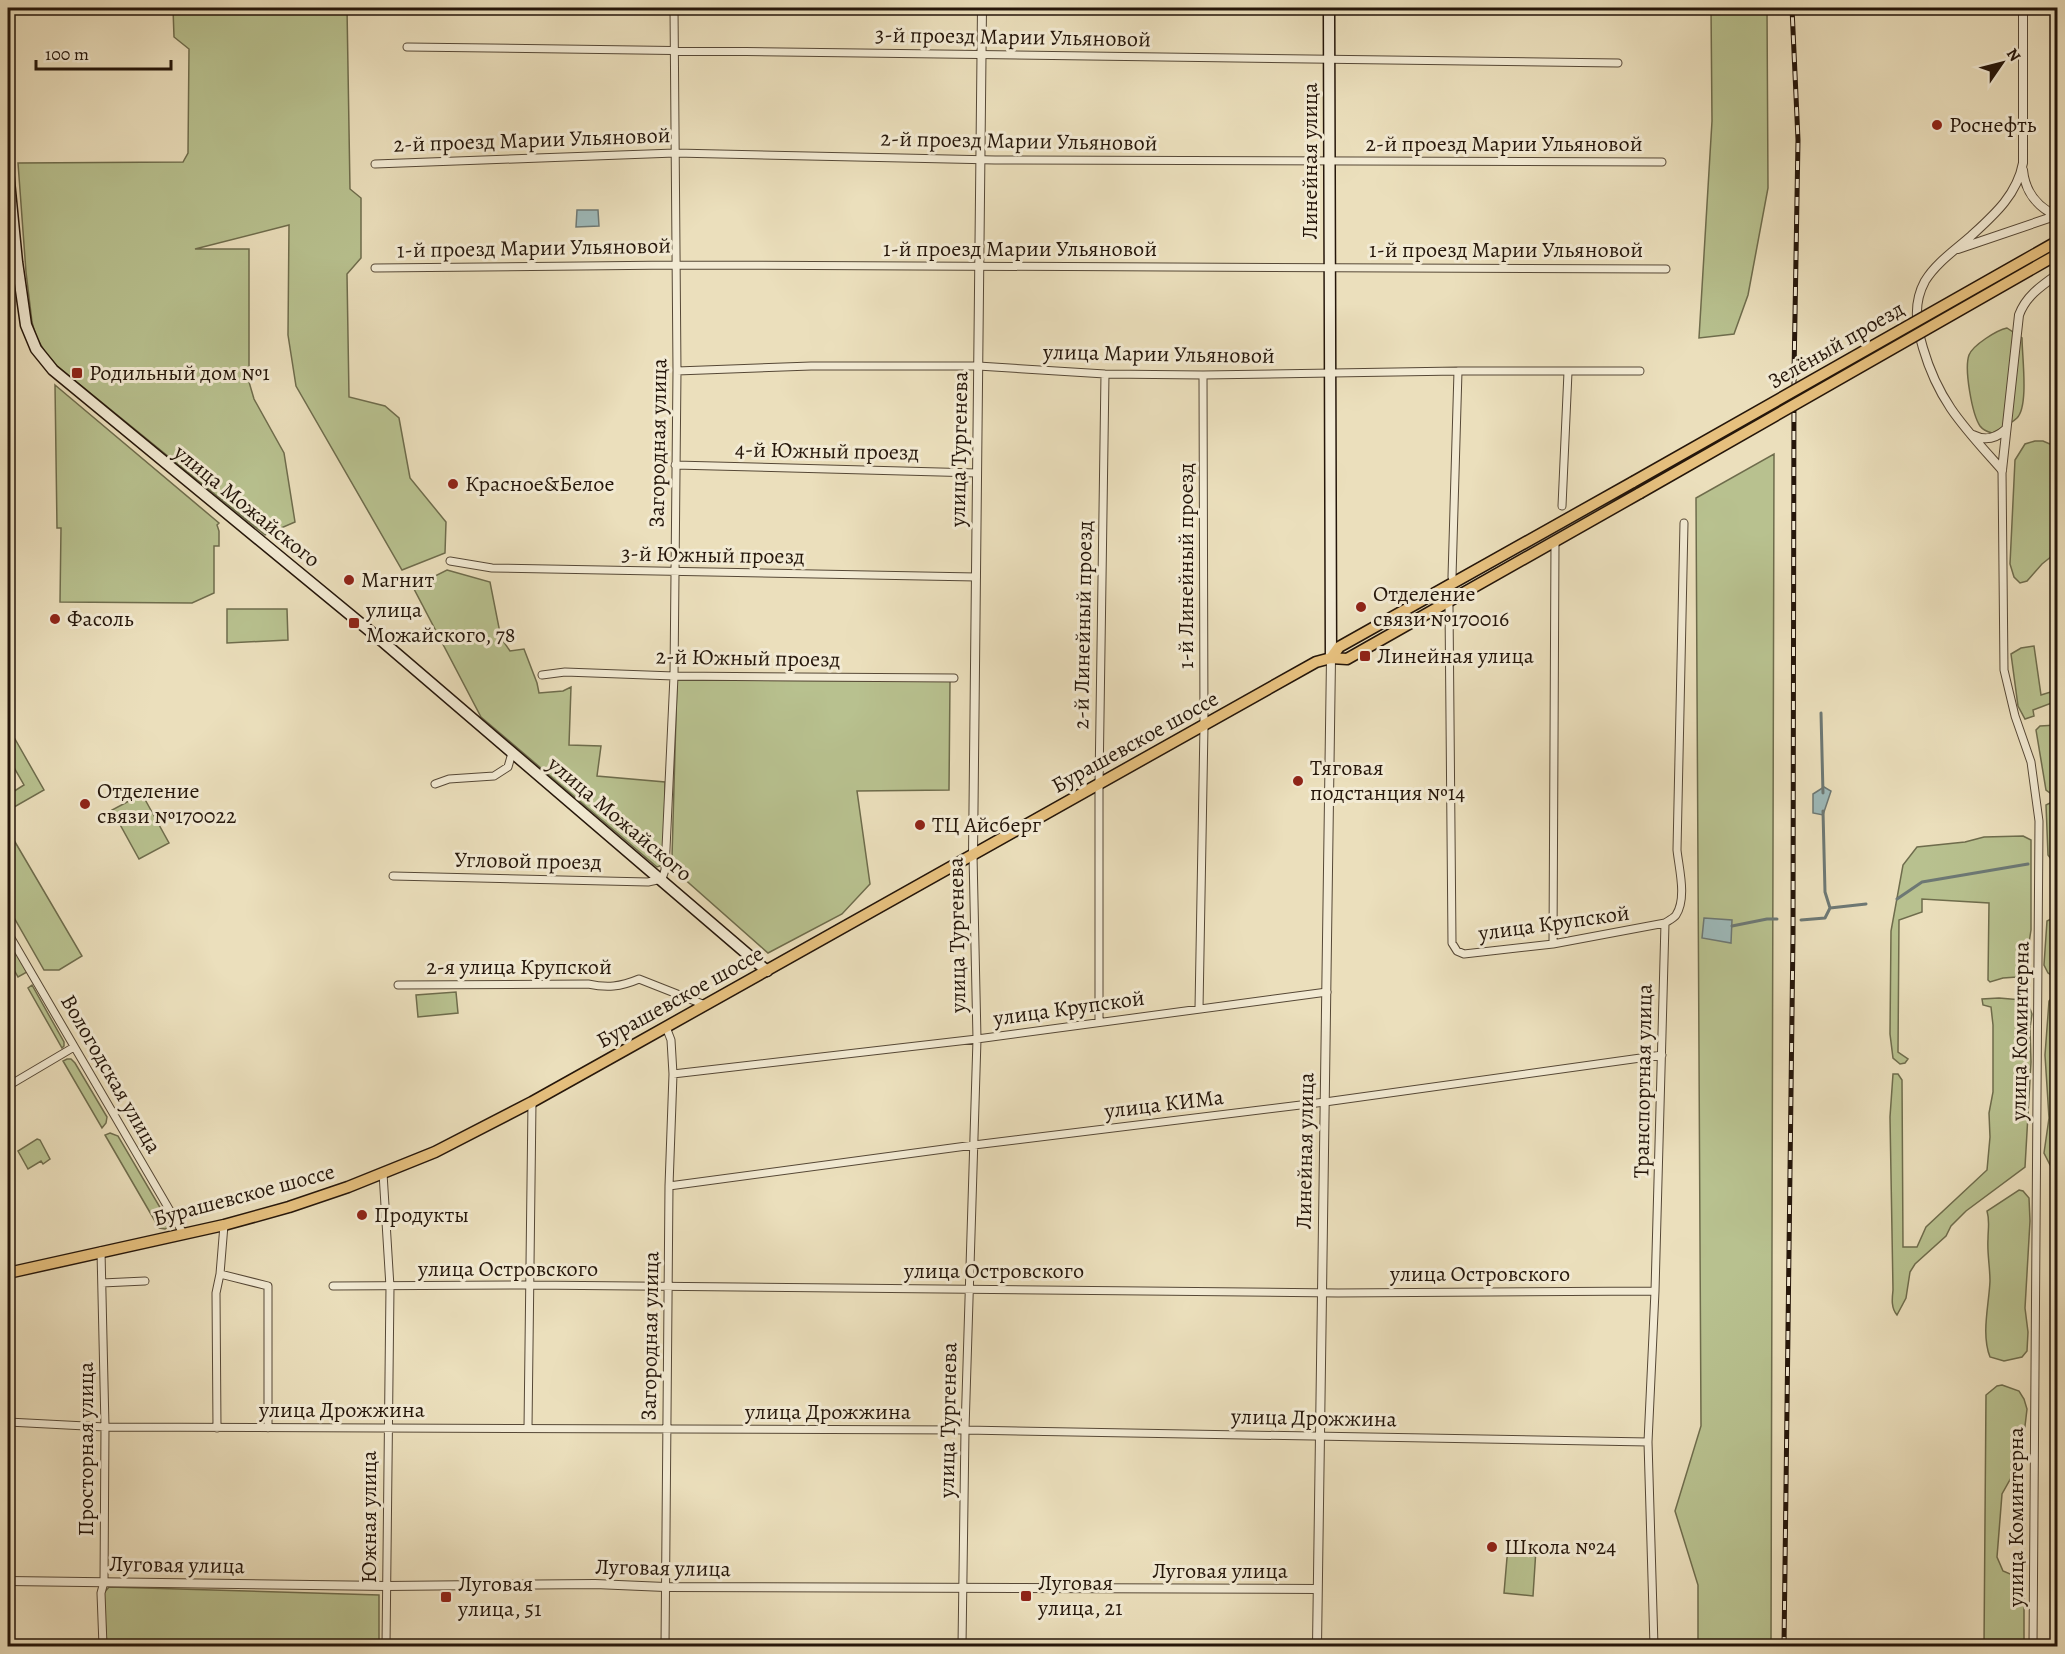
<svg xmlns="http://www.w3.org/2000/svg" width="2065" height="1654" viewBox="0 0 2065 1654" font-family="Alegreya,serif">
<rect width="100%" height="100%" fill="#ebdfbc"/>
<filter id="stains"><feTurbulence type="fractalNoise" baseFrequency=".00333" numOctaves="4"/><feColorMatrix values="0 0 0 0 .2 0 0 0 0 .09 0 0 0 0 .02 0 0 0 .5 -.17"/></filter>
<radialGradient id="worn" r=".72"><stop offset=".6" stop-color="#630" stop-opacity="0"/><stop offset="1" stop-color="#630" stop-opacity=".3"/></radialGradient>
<!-- green -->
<path fill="#b8c18f" stroke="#6e6c4c" stroke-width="1.5" d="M173,8h174l3,181 11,9v60l-14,16 2,123 36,9 14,12 11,60 36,44 -1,31 -43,17 -106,-184 -8,-51 1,-110 -94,24h54v133l5,17 30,54 11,69 -30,13 -208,-169 -12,-14 -9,-15 -4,-15 -6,-50 -8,-109 165,-1 5,-9 1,-104 -15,-12z
M1711,8h56l1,180 -20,107 -14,39 -35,4 13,-217z
M2007,328l15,10c0,18 7,68 -5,80 -6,6 -17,11 -25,15 -4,-1 -9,-3 -12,-7 -8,-12 -16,-57 -11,-71 4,-10 28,-25 38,-27z
M55,385l164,138 -2,2 2,6v15h-5v47l-22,10 -132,-1 1,-74h-4z
M2035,441h8l14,6v105l-15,12 -15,17 -7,2 -6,-6 -4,-13 5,-104 10,-16z
M1774,454l-3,1192h-73v-61l-23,-74 26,-85 -5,-928z
M447,570l43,12 11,56 9,13 14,-2 13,34 2,10 24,-2 8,-4 -2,58 32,1 -4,30 68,6 -1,76 -4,8 -3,1 -176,-150 -68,-130z
M227,609h60l1,31 -61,3z
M2034,646l7,49 16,-5v11l-24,9 1,6 -9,3 -7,-13 -7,-52 10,-6z
M677,680l273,1 -1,109 -92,1 13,93 -28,30 -74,39 -87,-77 -9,-19z
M2057,725l1,43 -4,1 1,23 -5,1 -4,-3 -10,-60 4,-4z
M15,739l29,51 -35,20 -1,-15 16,-10 -16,-28v-13z
M142,794l27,49 -30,16 -27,-49z
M2050,803h5v56h-4l-3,-4 -2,-50z
M8,830l74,126 -23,14h-15l-36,-63z
M2023,836l8,4v90l-6,38 -8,9 -14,1 -13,4 -2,-2 1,-77 -67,-4v13l-23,8 -1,132 10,7 -3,4 -5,1 -7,-6 -3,-24 1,-103 12,-66 14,-18 48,-5 19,-5z
M2057,916v66l-1,-4 -8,-5 -4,-8 3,-44z
M8,937l19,35 -9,5 -10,-18z
M32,985l32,57v4l-2,2 -34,-60z
M456,992l2,21 -40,4 -2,-22z
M2057,992l1,172 -8,1 -6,-12 5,-35 -4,-63 4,-54z
M1999,998l23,2 7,6 3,8 -2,14 1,34 -6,105 -59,44 -15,15 -5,10 -31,28 -5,8 -4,26 -9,17c-6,-7 -5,-16 -4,-25l-3,-173 3,-43h5l4,6 1,167h14l9,-20 61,-57 3,-33 -1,-24 4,-21v-67l-2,-18 -8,-2 -1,-6z
M67,1059h4l4,4 32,54 -1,6 -4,5 -39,-67z
M110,1133l8,3 50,85v6l-3,2 -6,-1 -54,-93z
M37,1139l3,1 10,19 -7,5 -2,-3 -13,8 -10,-18z
M2019,1190l4,1 6,7 1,23 -5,87 3,24 -1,19 -5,6 -18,4 -14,-4c-9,-23 -1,-52 0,-76 0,-14 -3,-28 -2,-42 0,-11 2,-18 -1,-28z
M2002,1385l17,6 5,8 3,10 -6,51 -19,34 -5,63 6,14 19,8 2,4v63h-40l2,-251 11,-9z
M1508,1546l28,3 -3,47 -29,-3z
M109,1587l270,8v51h-272l-4,-52z"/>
<!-- water -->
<path fill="#9dbabb" stroke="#6d7874" stroke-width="1.5" d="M577,210h21l1,16 -23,1z
M1824,787l7,4 -8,24 -10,-2v-19z
M1704,918l28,2 -1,23 -29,-5z"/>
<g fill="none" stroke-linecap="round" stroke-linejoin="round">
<!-- stream -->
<path stroke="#6d7874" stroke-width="3" d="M1821,713l2,80
M1823,811l2,81 5,16
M1897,899l25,-17 106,-18
M1801,920l24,-2 5,-10 36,-4
M1732,926l35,-7h10"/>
<!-- minor casing -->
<g stroke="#564836" stroke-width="9">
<path id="minor" d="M407,47l1211,16
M375,164l300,-11 320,7 667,2
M375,268l301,-3 990,4
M677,371l134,-5h167l127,8 98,1 255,-4h182
M675,465l302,8
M2002,470l2,200 11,46 16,46 8,59 -6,825
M1562,506l6,-134
M450,561l42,7 484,9
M1455,582l-3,-5 6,-206
M1447,602l2,4 3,337 5,8 7,3 89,-10 112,-21
M542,675l23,-3 109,4 280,2
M435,784l14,-5 45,-3 14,-9 4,-14
M393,876l255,6 14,-3 3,-9 9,-194 3,-305 -3,-363
M8,933l175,300
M1553,944l2,-402
M398,985l190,-1c19,4 32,3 51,-5l66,26
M1199,1009l5,-283 -1,-351
M1099,1021v-236l6,-411
M673,1074l304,-35 350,-47
M8,1086l66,-39
M383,1173l7,114 -4,359
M669,1186l305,-41 351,-43 337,-47
M101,1251l4,176 -1,155 -3,11 2,53
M220,1274l48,12v142
M102,1283l43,-2
M333,1286l197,-1 808,8 317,-2
M8,1422l97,5 860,3 683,12
M217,1428l-1,-135 4,-19 4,-49
M528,1428l4,-326
M665,1646l4,-460 4,-112 -2,-34 -5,-13
M962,1646l3,-216 12,-391 -4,-184
M1654,1646l-6,-204 7,-151 10,-368c3,-2 9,-5 11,-8 11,-17 3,-46 1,-65l7,-327"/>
</g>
<!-- tertiary casing -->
<g stroke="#564836" stroke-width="10">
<path id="tertiary" d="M2023,170c2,21 14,37 34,46
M1958,249l100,-34
M1973,435c12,6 22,4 32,-5
M2002,470c-37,-42 -63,-67 -79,-122 -7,-23 -10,-45 2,-67 11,-18 30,-31 46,-45 23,-21 46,-41 52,-73v-155
M2002,470l17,-155c7,-19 22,-29 39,-41
M973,855l9,-847
M8,1581l379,5 208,-2 70,3 652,2
M1317,1646l14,-988"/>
</g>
<!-- secondary casing -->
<g stroke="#25160a" stroke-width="13">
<path id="secondary" d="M1329,8l2,650
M8,171l9,91 9,63 10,24 17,21 329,271 385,330"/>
</g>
<!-- primary casing -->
<g stroke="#25160a" stroke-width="13">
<path id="primary" d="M1331,658l8,-11 294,-165
M8,1273l216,-48 65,-18 59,-20 87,-35 97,-50 93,-52 691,-388 15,-4 16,1 293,-166"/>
</g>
<!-- minor -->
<use href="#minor" stroke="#f2ead3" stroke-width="7"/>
<!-- tertiary -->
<use href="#tertiary" stroke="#f2ead3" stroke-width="8"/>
<!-- secondary -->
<use href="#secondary" stroke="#f2ead3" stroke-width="10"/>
<!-- primary -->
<use href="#primary" stroke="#e6c07e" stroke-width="10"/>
<!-- rail casing -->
<g stroke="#25160a" stroke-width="5">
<path id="rail" d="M1784,1646l9,-712 1,-560 4,-234 -6,-132"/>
</g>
<!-- rail -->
<use href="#rail" stroke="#f2ead3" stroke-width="3" stroke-dasharray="9" stroke-linecap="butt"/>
<!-- primary-bridge casing -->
<g stroke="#25160a" stroke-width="13" stroke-linecap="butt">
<path id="primary-bridge" d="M1633,482l425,-241
M1640,493l418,-239"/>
</g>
<!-- primary-bridge -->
<use href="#primary-bridge" stroke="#e6c07e" stroke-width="10"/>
</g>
<!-- markers -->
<g fill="#8f2418" stroke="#f2ead3" stroke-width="2">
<circle cx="1937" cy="125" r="6"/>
<rect x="71" y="367" width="12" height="12" rx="3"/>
<circle cx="453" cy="484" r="6"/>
<circle cx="349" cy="580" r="6"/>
<circle cx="1361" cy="607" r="6"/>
<circle cx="55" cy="619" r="6"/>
<rect x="348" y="617" width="12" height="12" rx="3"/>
<rect x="1359" y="650" width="12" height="12" rx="3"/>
<circle cx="1298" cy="781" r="6"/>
<circle cx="85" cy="804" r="6"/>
<circle cx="920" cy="825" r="6"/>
<circle cx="362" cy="1215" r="6"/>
<circle cx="1492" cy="1547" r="6"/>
<rect x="1020" y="1590" width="12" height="12" rx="3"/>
<rect x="440" y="1591" width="12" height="12" rx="3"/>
</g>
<g text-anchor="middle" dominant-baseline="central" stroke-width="6" stroke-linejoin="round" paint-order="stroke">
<!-- street labels -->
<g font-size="22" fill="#25160a" stroke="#f2ead3">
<text transform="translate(1013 37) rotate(1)">3-й проезд Марии Ульяновой</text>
<text transform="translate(532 140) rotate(-2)">2-й проезд Марии Ульяновой</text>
<text transform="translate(1019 141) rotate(1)">2-й проезд Марии Ульяновой</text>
<text x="1504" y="144">2-й проезд Марии Ульяновой</text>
<text transform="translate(1310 161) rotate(-90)">Линейная улица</text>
<text transform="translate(534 248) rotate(-1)">1-й проезд Марии Ульяновой</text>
<text x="1020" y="249">1-й проезд Марии Ульяновой</text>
<text x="1506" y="250">1-й проезд Марии Ульяновой</text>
<text transform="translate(1836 345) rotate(-30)">Зелёный проезд</text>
<text transform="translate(1159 354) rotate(1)">улица Марии Ульяновой</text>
<text transform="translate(658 443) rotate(-89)">Загородная улица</text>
<text transform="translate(959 449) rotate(-89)">улица Тургенева</text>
<text transform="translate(827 451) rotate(1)">4-й Южный проезд</text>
<text transform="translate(247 506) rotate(39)">улица Можайского</text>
<text transform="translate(713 555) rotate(1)">3-й Южный проезд</text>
<text transform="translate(1186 566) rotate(-90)">1-й Линейный проезд</text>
<text transform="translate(1083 625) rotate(-89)">2-й Линейный проезд</text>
<text transform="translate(748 658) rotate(1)">2-й Южный проезд</text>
<text transform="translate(1135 742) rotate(-29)">Бурашевское шоссе</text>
<text transform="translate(620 819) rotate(40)">улица Можайского</text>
<text transform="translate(528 861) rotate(1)">Угловой проезд</text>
<text transform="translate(1554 923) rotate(-8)">улица Крупской</text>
<text transform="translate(957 935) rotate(-91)">улица Тургенева</text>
<text x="519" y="967">2-я улица Крупской</text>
<text transform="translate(680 997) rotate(-29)">Бурашевское шоссе</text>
<text transform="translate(1069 1008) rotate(-8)">улица Крупской</text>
<text transform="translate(2020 1031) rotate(-89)">улица Коминтерна</text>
<text transform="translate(111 1074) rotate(60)">Вологодская улица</text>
<text transform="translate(1643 1081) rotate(-89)">Транспортная улица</text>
<text transform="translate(1164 1104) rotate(-7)">улица КИМа</text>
<text transform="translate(1305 1151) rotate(-89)">Линейная улица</text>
<text transform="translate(244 1195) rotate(-15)">Бурашевское шоссе</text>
<text x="508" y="1269">улица Островского</text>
<text x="994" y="1271">улица Островского</text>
<text x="1480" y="1274">улица Островского</text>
<text transform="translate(650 1336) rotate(-89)">Загородная улица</text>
<text x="342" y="1410">улица Дрожжина</text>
<text x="828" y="1412">улица Дрожжина</text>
<text transform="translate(1314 1418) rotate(1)">улица Дрожжина</text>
<text transform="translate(948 1420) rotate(-89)">улица Тургенева</text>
<text transform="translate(86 1449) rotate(-90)">Просторная улица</text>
<text transform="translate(369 1517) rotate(-90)">Южная улица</text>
<text transform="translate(2016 1517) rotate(-90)">улица Коминтерна</text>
<text transform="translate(177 1565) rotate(1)">Луговая улица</text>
<text transform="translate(663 1568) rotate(1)">Луговая улица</text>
<text x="1220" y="1571">Луговая улица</text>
</g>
<!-- poi labels -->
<g font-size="22" fill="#25160a" stroke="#f2ead3" text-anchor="start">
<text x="1949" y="125">Роснефть</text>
<text x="89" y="373">Родильный дом №1</text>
<text x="465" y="484">Красное&amp;Белое</text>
<text x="361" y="580">Магнит</text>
<text x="1373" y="594">Отделение<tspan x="1373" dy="25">связи №170016</tspan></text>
<text x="366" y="610">улица<tspan x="366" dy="25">Можайского, 78</tspan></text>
<text x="67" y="619">Фасоль</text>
<text x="1377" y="656">Линейная улица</text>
<text x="1310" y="768">Тяговая<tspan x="1310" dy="25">подстанция №14</tspan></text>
<text x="97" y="791">Отделение<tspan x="97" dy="25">связи №170022</tspan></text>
<text x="932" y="825">ТЦ Айсберг</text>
<text x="374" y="1215">Продукты</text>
<text x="1504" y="1547">Школа №24</text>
<text x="1038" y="1583">Луговая<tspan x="1038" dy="25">улица, 21</tspan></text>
<text x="458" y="1584">Луговая<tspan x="458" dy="25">улица, 51</tspan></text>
</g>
</g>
<!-- margin -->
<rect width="2065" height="1654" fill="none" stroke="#ebdfbc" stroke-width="30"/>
<rect x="9" y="9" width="2047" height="1636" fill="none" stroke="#25160a" stroke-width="3"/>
<rect x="15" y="15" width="2035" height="1624" fill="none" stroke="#25160a" stroke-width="1.5"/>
<!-- north arrow -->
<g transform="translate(2002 63) rotate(55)" stroke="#f2ead3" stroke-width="4.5" paint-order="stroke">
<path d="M0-4.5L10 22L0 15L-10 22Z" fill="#25160a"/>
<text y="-9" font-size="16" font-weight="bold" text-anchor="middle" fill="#25160a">N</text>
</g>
<!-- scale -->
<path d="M36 60v9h135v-9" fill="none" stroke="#25160a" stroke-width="3"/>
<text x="45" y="60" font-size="18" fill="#25160a" stroke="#f2ead3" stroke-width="4.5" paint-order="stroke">100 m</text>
<rect width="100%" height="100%" filter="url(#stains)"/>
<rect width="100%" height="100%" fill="url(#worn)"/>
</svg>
